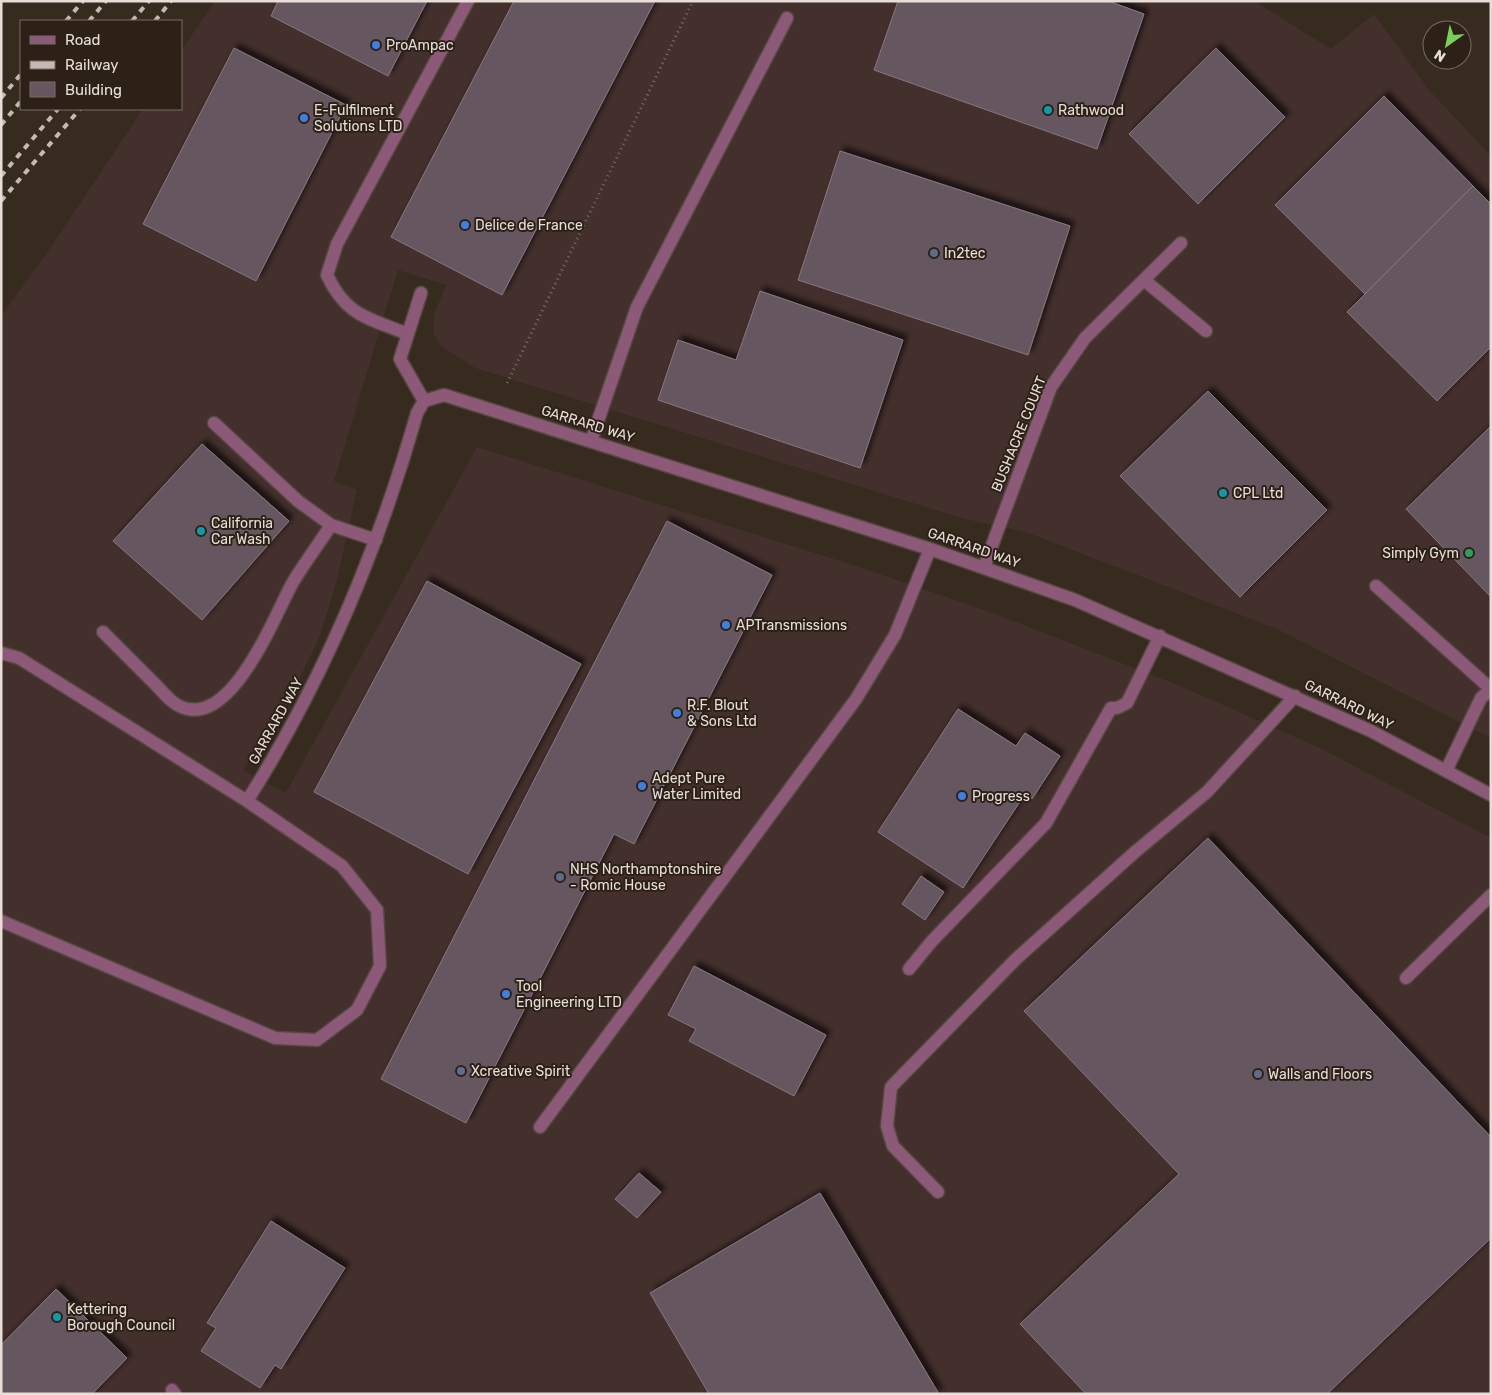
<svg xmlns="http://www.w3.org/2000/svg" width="1492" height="1395" viewBox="0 0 1492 1395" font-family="Rubik,sans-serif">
<defs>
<filter id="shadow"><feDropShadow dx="4.5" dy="-4.5" stdDeviation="2.5" flood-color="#0009"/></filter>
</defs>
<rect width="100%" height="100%" fill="#372b20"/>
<!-- industrial -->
<path fill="#432f2c" d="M215,1h1039l77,48 43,-35 55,76 62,66v582l-214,-109 -251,-97 -61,-13 -490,-151 -34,-22 -8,-13 1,-18 12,-30 -48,-15 -64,211 23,9 -21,94 -18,57 -33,66 -42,63 43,23 191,-346 379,119 134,46 193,75 139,62 169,89v556h-1490v-1078l41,-56 101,-151h38v-58z"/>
<!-- building -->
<path fill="#66565f" stroke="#897781" filter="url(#shadow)" d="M278,1h149l-39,75 -117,-60z
M514,1h141l-153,294 -111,-58z
M898,1h210l36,13 -47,135 -223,-79z
M234,48l112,57 -90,176 -113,-57z
M1216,48l69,69 -87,87 -69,-70z
M1384,96l89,90 -108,108 -90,-89z
M840,151l230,75 -42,129 -230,-75z
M1473,186l18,18v143l-54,54 -90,-89z
M760,291l143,49 -43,128 -202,-68 20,-60 58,20z
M1208,391l119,119 -87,87 -120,-121z
M1491,426v171l-85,-88z
M202,444l87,77 -87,99 -89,-79z
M667,521l105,54 -138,269 -20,-10 -148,289 -85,-44z
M427,581l154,83 -113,210 -154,-82z
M958,709l58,37 9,-13 35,23 -28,43 -7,-5 -62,94 -85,-56z
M1208,838l283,299v101l-164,156h-241l-66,-70 159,-150 -155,-163z
M921,876l23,16 -19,28 -23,-16z
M694,966l132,69 -32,61 -105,-55 7,-12 -28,-14z
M639,1173l22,19 -24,26 -22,-19z
M820,1193l119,201h-230l-59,-101z
M271,1221l74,47 -64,101 -6,-4 -15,23 -59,-37 15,-23 -9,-5z
M56,1289l71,69 -35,36h-91v-49z"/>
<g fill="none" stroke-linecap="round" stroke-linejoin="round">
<!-- minor casing -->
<g stroke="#53483d" stroke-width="15">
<path id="minor" d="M1144,280l62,51
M421,293l-21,66 24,42
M408,334c-40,-16 -62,-18 -81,-59l10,-31 131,-243
M214,423l84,78 33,24
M591,441l46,-134 150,-289
M984,567l67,-180 34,-49 96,-95
M1376,586l115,103
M103,632c17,17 34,34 51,51 8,8 15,18 25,23 52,26 96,-92 114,-124 12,-20 26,-38 38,-57l45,15
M1,653l18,5 228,143 95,65 35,44 3,56 -23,44 -40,30 -42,-2 -274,-117
M1446,771l35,-73 10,-9
M247,801c76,-120 131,-251 170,-388l7,-12 20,-6 486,154 145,51 296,131 120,64
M909,969l23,-28 114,-118 65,-115h6l10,-5 33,-67
M1406,978l85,-83
M540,1127l316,-428 39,-64 35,-86
M938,1192l-45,-46 -6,-20 4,-39 125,-128 119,-107 72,-60 88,-96
M172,1390l3,4"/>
</g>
<!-- path -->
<path stroke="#7a6f66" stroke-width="3" stroke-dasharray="1 4" stroke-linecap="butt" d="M507,383l186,-382"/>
<!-- minor -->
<use href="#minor" stroke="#8d5978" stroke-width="12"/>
<!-- rail -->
<path stroke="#c4bab3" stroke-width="4" stroke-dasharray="6 6" stroke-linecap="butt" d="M66,21l17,-20
M89,21l17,-20
M132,21l17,-20
M155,21l16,-20
M1,98l20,-24
M1,125l20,-24
M1,176l57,-67
M1,201l79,-92"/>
</g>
<!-- markers -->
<g fill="#3f7fe0" stroke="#2d2117" stroke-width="2">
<circle cx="376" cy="45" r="5"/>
<circle cx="304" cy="118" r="5"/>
<circle cx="465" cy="225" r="5"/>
<circle cx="726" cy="625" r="5"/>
<circle cx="677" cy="713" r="5"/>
<circle cx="642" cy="786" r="5"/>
<circle cx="962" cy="796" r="5"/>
<circle cx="506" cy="994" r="5"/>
</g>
<g fill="#0f9aa8" stroke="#2d2117" stroke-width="2">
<circle cx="1048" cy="110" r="5"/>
<circle cx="1223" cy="493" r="5"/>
<circle cx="201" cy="531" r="5"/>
<circle cx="57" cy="1317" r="5"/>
</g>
<g fill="#5c6f8a" stroke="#2d2117" stroke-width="2">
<circle cx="934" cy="253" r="5"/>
<circle cx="560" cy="877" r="5"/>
<circle cx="461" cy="1071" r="5"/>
<circle cx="1258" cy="1074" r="5"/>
</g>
<circle fill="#2e9e5b" stroke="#2d2117" stroke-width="2" cx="1469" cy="553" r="5"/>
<g text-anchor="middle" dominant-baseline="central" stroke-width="4" stroke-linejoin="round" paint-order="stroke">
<!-- poi labels -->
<g font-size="14" fill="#e7ded8" stroke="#2d2117" text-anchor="start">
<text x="386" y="45">ProAmpac</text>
<text x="314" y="110">E-Fulfilment<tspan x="314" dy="16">Solutions LTD</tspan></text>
<text x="1058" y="110">Rathwood</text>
<text x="475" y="225">Delice de France</text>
<text x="944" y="253">In2tec</text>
<text x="1233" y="493">CPL Ltd</text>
<text x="211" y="523">California<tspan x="211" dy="16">Car Wash</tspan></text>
<text x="1459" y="553" text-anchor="end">Simply Gym</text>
<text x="736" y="625">APTransmissions</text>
<text x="687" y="705">R.F. Blout<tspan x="687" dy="16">&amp; Sons Ltd</tspan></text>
<text x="652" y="778">Adept Pure<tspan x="652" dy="16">Water Limited</tspan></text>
<text x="972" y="796">Progress</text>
<text x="570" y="869">NHS Northamptonshire<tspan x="570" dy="16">- Romic House</tspan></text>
<text x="516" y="986">Tool<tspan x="516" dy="16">Engineering LTD</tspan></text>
<text x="471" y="1071">Xcreative Spirit</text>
<text x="1268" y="1074">Walls and Floors</text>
<text x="67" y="1309">Kettering<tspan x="67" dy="16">Borough Council</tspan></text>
</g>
<!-- street labels -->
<g font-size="14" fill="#e7ded8" stroke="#2d2117">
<text transform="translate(588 424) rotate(17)">GARRARD WAY</text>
<text transform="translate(1019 434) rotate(-68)">BUSHACRE COURT</text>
<text transform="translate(974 548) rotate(19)">GARRARD WAY</text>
<text transform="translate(1349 705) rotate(26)">GARRARD WAY</text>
<text transform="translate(276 721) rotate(-61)">GARRARD WAY</text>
</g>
</g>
<!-- border -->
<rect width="1492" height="1395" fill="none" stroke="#e7ded8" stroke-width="5"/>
<!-- legend -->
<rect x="20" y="20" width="162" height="90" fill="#2d2117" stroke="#776d64"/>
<rect x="30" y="36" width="25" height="8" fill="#8d5978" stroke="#776d64"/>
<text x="65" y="45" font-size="15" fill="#e7ded8">Road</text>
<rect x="30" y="61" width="25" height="8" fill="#c4bab3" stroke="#776d64"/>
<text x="65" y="70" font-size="15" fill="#e7ded8">Railway</text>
<rect x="30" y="82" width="25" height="15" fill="#66565f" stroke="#776d64"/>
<text x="65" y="95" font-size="15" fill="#e7ded8">Building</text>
<!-- north arrow -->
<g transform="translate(1447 45) rotate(213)"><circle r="24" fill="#2d2117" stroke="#776d64"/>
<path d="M0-4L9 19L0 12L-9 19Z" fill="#78d158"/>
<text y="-8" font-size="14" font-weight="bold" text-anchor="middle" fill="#e7ded8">N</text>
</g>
</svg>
